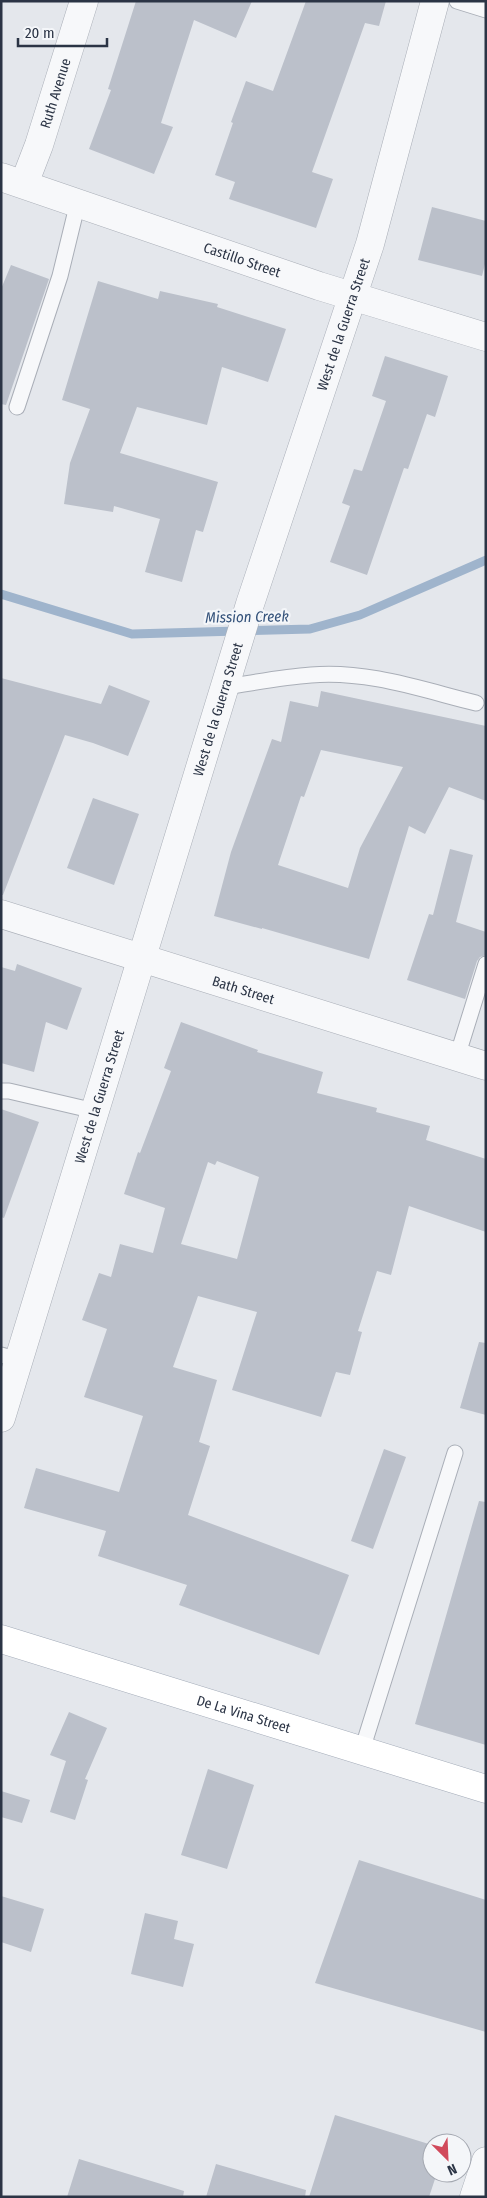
<svg xmlns="http://www.w3.org/2000/svg" width="487" height="2198" viewBox="0 0 487 2198" font-family="'Fira Sans Condensed',sans-serif">
<rect width="100%" height="100%" fill="#e4e7ec"/>
<g fill="none" stroke-linecap="round" stroke-linejoin="round">
<!-- stream -->
<path stroke="#9fb4cc" stroke-width="9" d="M1,594l131,40 178,-5 50,-14 126,-55"/>
</g>
<!-- building -->
<path fill="#bbc0ca" fill-rule="evenodd" d="M136,1h116l-16,37 -42,-18 -33,103 12,4 -19,47 -65,-25 22,-59 -3,-1z
M306,1h80l-7,25 -14,-3 -53,149 21,7 -17,49 -87,-29 6,-17 -20,-7 18,-52 -2,-1 15,-41 27,10z
M432,207l54,14v39l-4,16 -64,-16z
M11,265l38,14 -43,126 -5,-1v-115z
M98,281l60,18 2,-8 58,13 -1,3 69,22 -18,53 -46,-15 -15,58 -70,-18 -17,46 98,29 -15,50 -7,-2 -14,52 -37,-10 15,-53 -46,-13 -1,6 -49,-8 6,-41 20,-54 -28,-9z
M385,356l63,20 -13,41 -8,-3 -19,55 -4,-1 -37,107 -37,-13 20,-56 -8,-3 12,-34 8,2 24,-70 -14,-5z
M1,678l100,26 8,-19 41,16 -22,55 -35,-13 -28,-8 -62,160h-2z
M321,691l165,35v75l-37,-14 -24,47 -16,-8 -40,133 -107,-31v1l-48,-13 17,-64 41,-113 9,3 9,-41 28,6zM321,750l82,17 -43,81 -12,40 -70,-23 23,-69 3,1z
M93,798l46,16 -25,71 -47,-17z
M450,849l23,6 -17,67 30,10v23l-6,2 -3,4 -12,38 -58,-19 22,-66 4,1z
M17,964l65,24 -15,42 -21,-8 -12,50 -33,-9v-96l14,4z
M181,1022l77,28 -1,2 66,20 -6,21 60,15 -1,4 54,14 -4,14 60,19v73l-77,-26 -18,69 -14,-4 -19,60 4,1 -12,43 -14,-3 -15,45 -89,-27 25,-78 -59,-16 -25,71 44,13 -18,62 11,4 -22,69 161,60 -30,80 -140,-50 8,-20 -89,-29 8,-25 -82,-23 12,-40 83,24 24,-76 -59,-19 23,-68 -25,-9 17,-47 12,4 9,-33 33,9 12,-45 -41,-14 14,-42 2,1 31,-82 -7,-3zM217,1161l42,16 -22,82 -56,-15 27,-82 7,3z
M1,1109l38,13 -35,96 -3,-1z
M479,1342l7,1v72l-26,-7z
M384,1449l22,8 -33,92 -22,-8z
M479,1501l7,1v243l-71,-21z
M69,1712l38,16 -22,51 3,1 -13,40 -25,-8 16,-51 -16,-6z
M208,1769l46,16 -27,84 -46,-14z
M1,1791l29,9 -8,23 -21,-6z
M359,1860l127,40v132l-171,-49z
M1,1896l43,13 -13,43 -30,-10z
M145,1913l33,8 -4,18 20,5 -11,43 -52,-13z
M335,2115l97,30v28h5l-8,24h-120z
M79,2159l105,32 -1,6h-116z
M216,2164l90,26 -1,7h-99z"/>
<g fill="none" stroke-linecap="round" stroke-linejoin="round">
<!-- lane casing -->
<g stroke="#a9aeb7" stroke-width="17">
<path id="lane" d="M457,1l29,9
M17,407l43,-131 18,-74
M225,687c28,-4 57,-10 86,-12 56,-5 112,15 165,28
M457,1057l29,-93
M1,1091h8l86,20
M1,1355l18,5
M362,1750l93,-297"/>
</g>
<!-- street casing -->
<g stroke="#a9aeb7" stroke-width="29">
<g id="street">
<path id="s1" d="M1,177l318,109 167,51"/>
<path id="s2" d="M24,184l15,-39 45,-144"/>
<path id="s3" d="M1,914l485,152"/>
<path id="s4" d="M1,1418l249,-814 120,-360 65,-243"/>
<path d="M474,2197l12,-36"/>
</g>
</g>
<!-- primary casing -->
<g stroke="#a3abb8" stroke-width="29">
<g id="primary">
<path id="s5" d="M1,1639l485,150"/>
</g>
</g>
<!-- lane -->
<use href="#lane" stroke="#f7f8fa" stroke-width="15"/>
<!-- street -->
<use href="#street" stroke="#f7f8fa" stroke-width="28"/>
<!-- primary -->
<use href="#primary" stroke="#fff" stroke-width="28"/>
</g>
<g text-anchor="middle" dominant-baseline="central" stroke-width="4.5" stroke-linejoin="round" paint-order="stroke">
<!-- street labels -->
<g font-size="14" fill="#2b3445" stroke="#f4f6f9">
<text stroke="none"><textPath href="#s2" startOffset="96">Ruth Avenue</textPath></text>
<text stroke="none"><textPath href="#s1" startOffset="255">Castillo Street</textPath></text>
<text stroke="none"><textPath href="#s4" startOffset="1146">West de la Guerra Street</textPath></text>
<text stroke="none"><textPath href="#s4" startOffset="741">West de la Guerra Street</textPath></text>
<text stroke="none"><textPath href="#s3" startOffset="254">Bath Street</textPath></text>
<text stroke="none"><textPath href="#s4" startOffset="336">West de la Guerra Street</textPath></text>
<text stroke="none"><textPath href="#s5" startOffset="254">De La Vina Street</textPath></text>
</g>
<!-- water labels -->
<g font-size="15" font-style="italic" fill="#34527a" stroke="#f4f6f9">
<text transform="translate(247 617) rotate(-1)">Mission Creek</text>
</g>
</g>
<!-- border -->
<rect width="487" height="2198" fill="none" stroke="#2b3445" stroke-width="5"/>
<!-- north arrow -->
<g transform="translate(447 2158) rotate(156)"><circle r="24" fill="#f4f6f9" stroke="#a4a8b1"/>
<path d="M0-4L9 19L0 12L-9 19Z" fill="#d1495b"/>
<text y="-8" font-size="14" font-weight="bold" text-anchor="middle" fill="#2b3445">N</text>
</g>
<!-- scale -->
<path d="M18 38v8h89v-8" fill="none" stroke="#2b3445" stroke-width="2.5"/>
<text x="25" y="38" font-size="15" fill="#2b3445" stroke="#f4f6f9" stroke-width="4" paint-order="stroke">20 m</text>
</svg>
